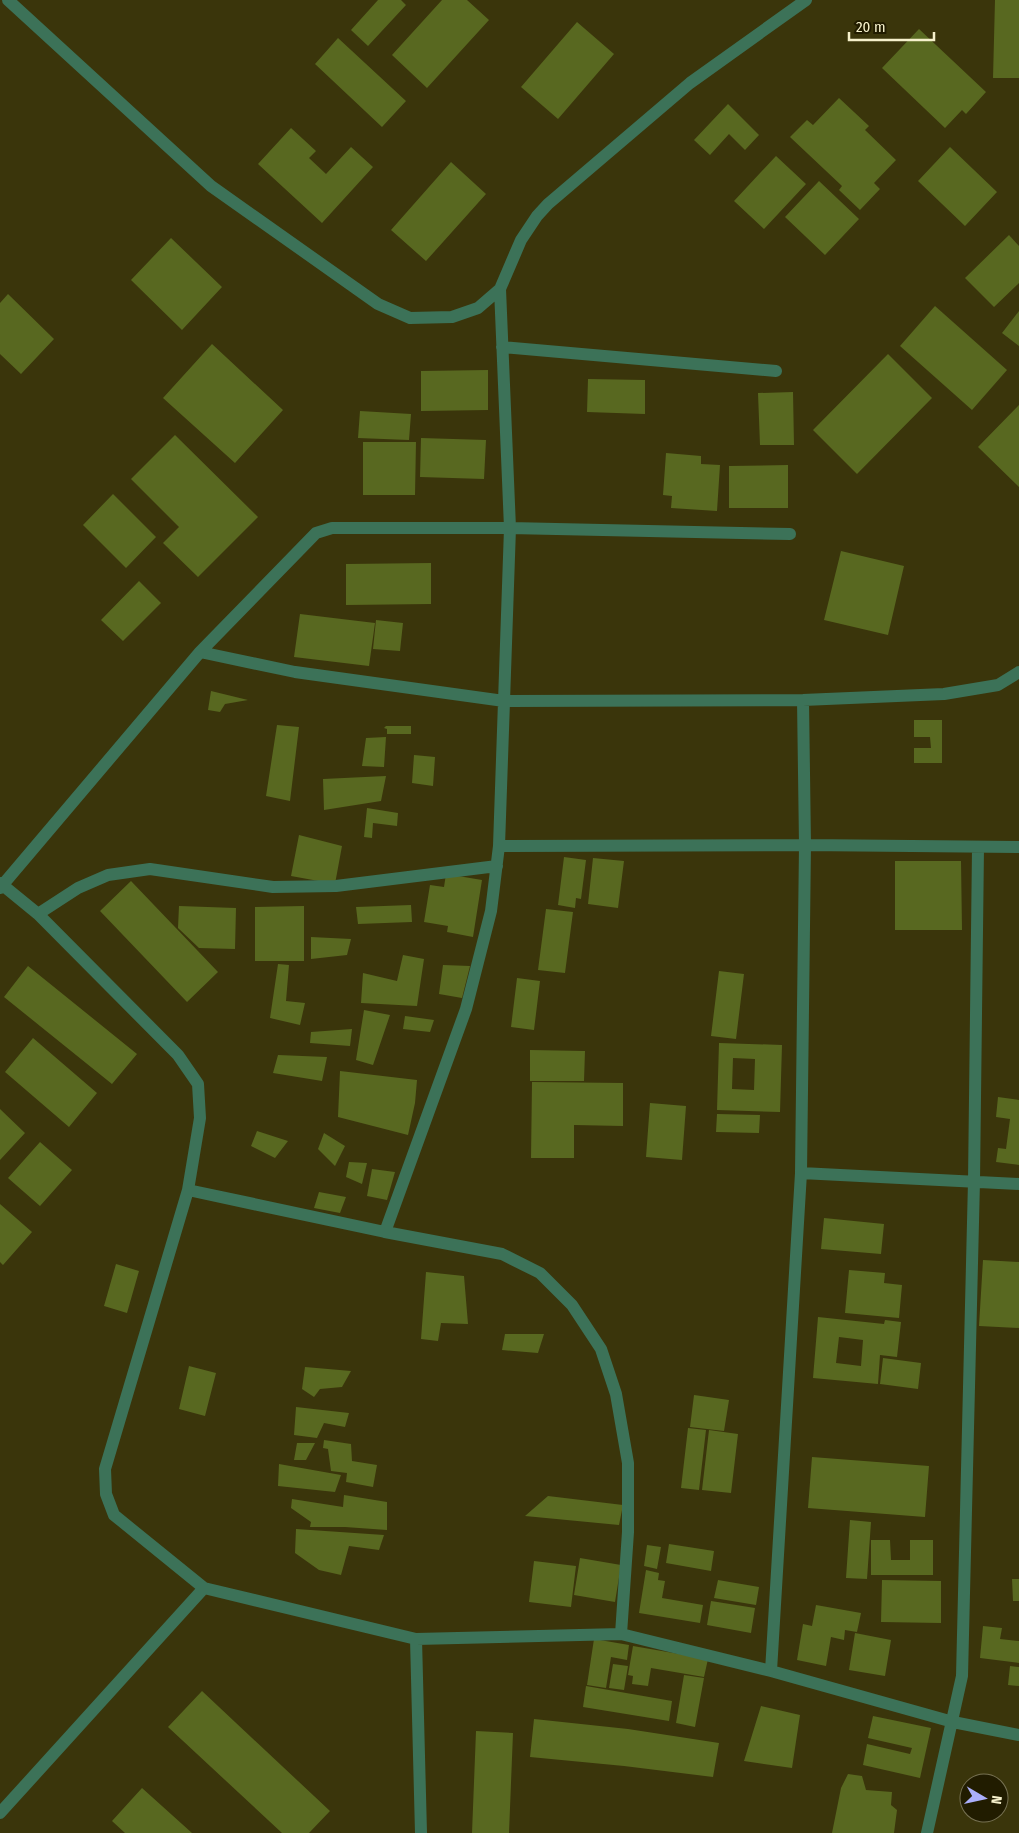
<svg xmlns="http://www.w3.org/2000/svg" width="1019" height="1833" viewBox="0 0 1019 1833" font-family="'Fira Sans Condensed',sans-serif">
<rect width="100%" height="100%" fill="#3a350b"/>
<!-- building -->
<path fill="#586820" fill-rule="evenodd" d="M378,0h23l5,5 -38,41 -17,-16z
M442,0h25l22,20 -62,68 -35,-33z
M995,0h24v78h-26z
M577,22l37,32 -56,65 -37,-32z
M919,29l67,63 -20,22 -4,-4 -17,18 -63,-60z
M338,38l68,63 -24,26 -67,-63z
M839,98l30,28 -4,4 31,30 -22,23 6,6 -20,21 -21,-20 3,-4 -52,-49 17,-17 6,5z
M728,104l31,31 -14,15 -16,-16 -19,21 -16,-15z
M291,128l25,23 -7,7 17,16 25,-27 22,20 -51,56 -64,-59z
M950,147l47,45 -32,34 -47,-45z
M776,156l30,28 -42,45 -30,-28z
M451,162l35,32 -60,67 -35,-31z
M819,181l40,38 -34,36 -40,-38z
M1009,235l10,11v37l-25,24 -29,-29z
M171,238l51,49 -40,43 -51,-50z
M8,294l46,45 -33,35 -21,-20v-51z
M935,306l72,64 -35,40 -72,-64z
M1019,311v35l-17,-13z
M212,344l71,66 -48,53 -72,-65z
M888,354l44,44 -75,76 -44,-44z
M488,370v40l-67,1v-40z
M588,379l57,1v34l-58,-2z
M793,392l1,53h-34l-2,-52z
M1019,405v82l-41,-40z
M360,411l51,3 -2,26 -51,-2z
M175,435l83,82 -60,60 -35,-34 16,-16 -48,-48z
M421,438l65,2 -2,39 -64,-2z
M363,442h53l-1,53h-52z
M666,453l35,3v8l19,1 -3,46 -46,-3 1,-12 -9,-1z
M788,465v43h-59v-42z
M113,494l43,43 -30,31 -43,-43z
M841,551l63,15 -16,69 -64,-15z
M431,563v41l-85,1v-41z
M139,581l22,22 -38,38 -22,-21z
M300,614l75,9 -6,43 -75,-9z
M376,620l27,3 -3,28 -27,-2z
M211,691l37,9 -23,4 -5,8 -12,-2z
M914,720h28v43h-28v-15h17l-1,-11h-16z
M277,725l22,2 -9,74 -24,-5z
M386,726h25v8h-24v-5l-3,-1z
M386,737l-2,30 -22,-1 4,-28z
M414,755l21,2 -2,29 -21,-3z
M386,776l-5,25 -57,9 -1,-31z
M367,808l31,5 -1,13 -24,-3 -1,15 -8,-1z
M299,835l43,11 -7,38 -44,-8z
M564,857l22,3 -5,39 -5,-1 -1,10 -17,-3z
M593,858l31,3 -6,47 -30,-4z
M895,861h66l1,69h-67z
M446,874l36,6 -9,57 -26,-5 1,-6 -24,-4 6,-37 14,2z
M131,881l87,91 -31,30 -87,-91z
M411,905l1,17 -54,2 -2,-17z
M179,906l57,2 -1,41 -36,-1 -21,-20z
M304,906v55h-49v-54z
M546,909l27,3 -8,61 -27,-3z
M311,937l40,2 -4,16 -36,4z
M403,955l21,4 -7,47 -56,-3 2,-30 34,8z
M278,964l11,1 -3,36 19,2 -5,22 -30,-7z
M443,965l27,1 -8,32 -23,-4z
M28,966l109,88 -25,30 -108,-87z
M719,971l25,3 -8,65 -25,-3z
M517,978l23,3 -6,49 -23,-3z
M364,1010l26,5 -17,50 -17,-5z
M405,1016l29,4 -4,12 -27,-3z
M352,1029l-2,17 -40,-3 1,-11z
M33,1038l64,55 -28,34 -64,-55z
M719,1043l63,2 -2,67 -63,-2zM733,1058l22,1 -1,31 -22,-1z
M530,1050l55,1 -1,30h-54z
M278,1055l49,2 -5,24 -49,-8z
M340,1071l77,9 -2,23 -7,32 -70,-18z
M532,1082l91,1v43l-49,-1v33h-43z
M998,1097l21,3v65l-23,-3 2,-14 8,1 4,-30 -14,-2z
M650,1103l36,3 -4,54 -36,-3z
M0,1109l25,24 -25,27z
M717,1114l43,1 -1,18 -43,-1z
M257,1131l31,10 -13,17 -24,-12z
M324,1133l21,13 -10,20 -17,-17z
M40,1142l32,28 -32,36 -32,-28z
M349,1162l18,1 -5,21 -16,-7z
M372,1169l23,3 -8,28 -20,-4z
M319,1192l27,5 -6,16 -26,-5z
M0,1204l32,28 -29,33 -3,-3z
M824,1218l60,6 -3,30 -60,-5z
M983,1260l36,2v66l-40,-2z
M116,1264l23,7 -12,42 -23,-7z
M849,1270l36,3 -1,10 18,2 -3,33 -54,-5z
M426,1272l38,4 4,48 -27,-1 -3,18 -17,-2z
M818,1317l66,7 1,-4 16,2 -4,35 -17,-2 -2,29 -65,-6zM839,1337l24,3 -2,26 -25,-3z
M505,1334h39l-6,19 -36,-3z
M883,1358l38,5 -3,26 -38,-5z
M189,1366l27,7 -11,43 -26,-7z
M305,1367l46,4 -9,16 -22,2 -6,8 -12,-8z
M694,1395l35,5 -5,31 -34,-4z
M296,1407l53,6 -4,14 -21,-4 -7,15 -23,-3z
M688,1428l18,2 -7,60 -18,-2z
M709,1430l29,4 -7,59 -29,-3z
M324,1440l27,4 1,17 25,4 -4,22 -27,-5 1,-9 -16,-2 -3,-22 -5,-1z
M297,1443h18l-9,17h-12z
M812,1457l117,9 -4,51 -117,-9z
M279,1464l62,11 -6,17 -57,-6z
M344,1495l43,7v28l-42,-3h-35l1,-5 -20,-14 1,-9 51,8z
M548,1496l75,9 -4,20 -94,-9z
M850,1520l21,2 -4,57 -21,-1z
M296,1529l88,6 -5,15 -30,-4 -8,29 -22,-5 -24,-17z
M871,1540h19l1,20h19v-20h23v35h-62z
M669,1544l45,7 -3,20 -45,-8z
M647,1545l14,2 -4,22 -13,-3z
M580,1558l41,7 -6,37 -41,-7z
M534,1561l42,5 -5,41 -42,-5z
M646,1570l13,3 -1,7 7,1 -3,17 41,7 -3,18 -61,-10z
M1012,1579h7v22h-6z
M718,1580l41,7 -3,18 -42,-7z
M882,1580l59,1v42l-60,-1z
M711,1601l44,7 -4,25 -44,-8z
M816,1605l45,8 -4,19 -12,-2 -1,10 -13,-3 -5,29 -29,-6 6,-36 9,2z
M983,1626l19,2 -2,11 19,2v22l-39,-5z
M855,1633l36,7 -6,36 -36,-6z
M594,1639l35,6 -2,15 -16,-3 -5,31 -19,-3z
M633,1646l75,13 -4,18 -53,-9 -3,18 -16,-2 1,-8 -5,-1z
M613,1664l15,2 -4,24 -15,-2z
M1010,1666l9,1v19l-11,-1z
M684,1675l20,3 -9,49 -19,-4z
M586,1686l86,15 -3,20 -86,-14z
M202,1691l128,120 -21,22h-27l-114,-106z
M761,1706l39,9 -8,53 -48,-7z
M873,1716l58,12 -11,50 -57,-13 4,-21 43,10 2,-6 -44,-10z
M534,1719l94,10 91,14 -6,34 -89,-11 -94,-9z
M476,1731l37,2 -4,100h-37z
M848,1774l14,2 4,14 26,2 -1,13 6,5 -3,23h-62l9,-45z
M142,1788l50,45h-67l-13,-12z"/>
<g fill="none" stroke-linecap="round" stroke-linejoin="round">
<!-- minor -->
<path stroke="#3c7258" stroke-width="12" d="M8,0l203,186 167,118 32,14 42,-1 26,-9 22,-19 21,-49 16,-24 11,-12 142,-121 116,-83
M502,347l274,24
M200,652l95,20 209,29 299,-1 141,-6 54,-9 21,-13
M803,700l2,145 214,2
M499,846l306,-1 -4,328 -30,498
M0,883l38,31 140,141 20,29 2,34 -12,72 -83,279 1,25 8,21 90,73 212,51 5,194
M0,888l200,-236 116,-119 16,-5h178l280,6
M38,914l40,-26 30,-13 42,-6 123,18 63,-1 161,-20
M801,1173l218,11
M188,1190l197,42 117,22 38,19 32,32 29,44 15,45 12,69v69l-7,102
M385,1232l81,-223 25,-98 8,-65 11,-318 -10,-239
M416,1639l205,-5 150,37 182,51 66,13
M0,1813l204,-225
M927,1833l35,-157 12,-495 4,-333"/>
</g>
<!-- north arrow -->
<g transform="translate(984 1798) rotate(99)"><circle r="24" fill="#211c00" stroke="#767152"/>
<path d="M0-4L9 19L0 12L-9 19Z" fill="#abaffb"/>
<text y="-8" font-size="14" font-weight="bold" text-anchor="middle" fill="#f6f1cc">N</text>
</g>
<!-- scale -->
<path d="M849 32v8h85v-8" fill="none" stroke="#f6f1cc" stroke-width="2.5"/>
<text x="856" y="32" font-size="15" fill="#f6f1cc" stroke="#211c00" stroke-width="4" paint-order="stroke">20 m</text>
</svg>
